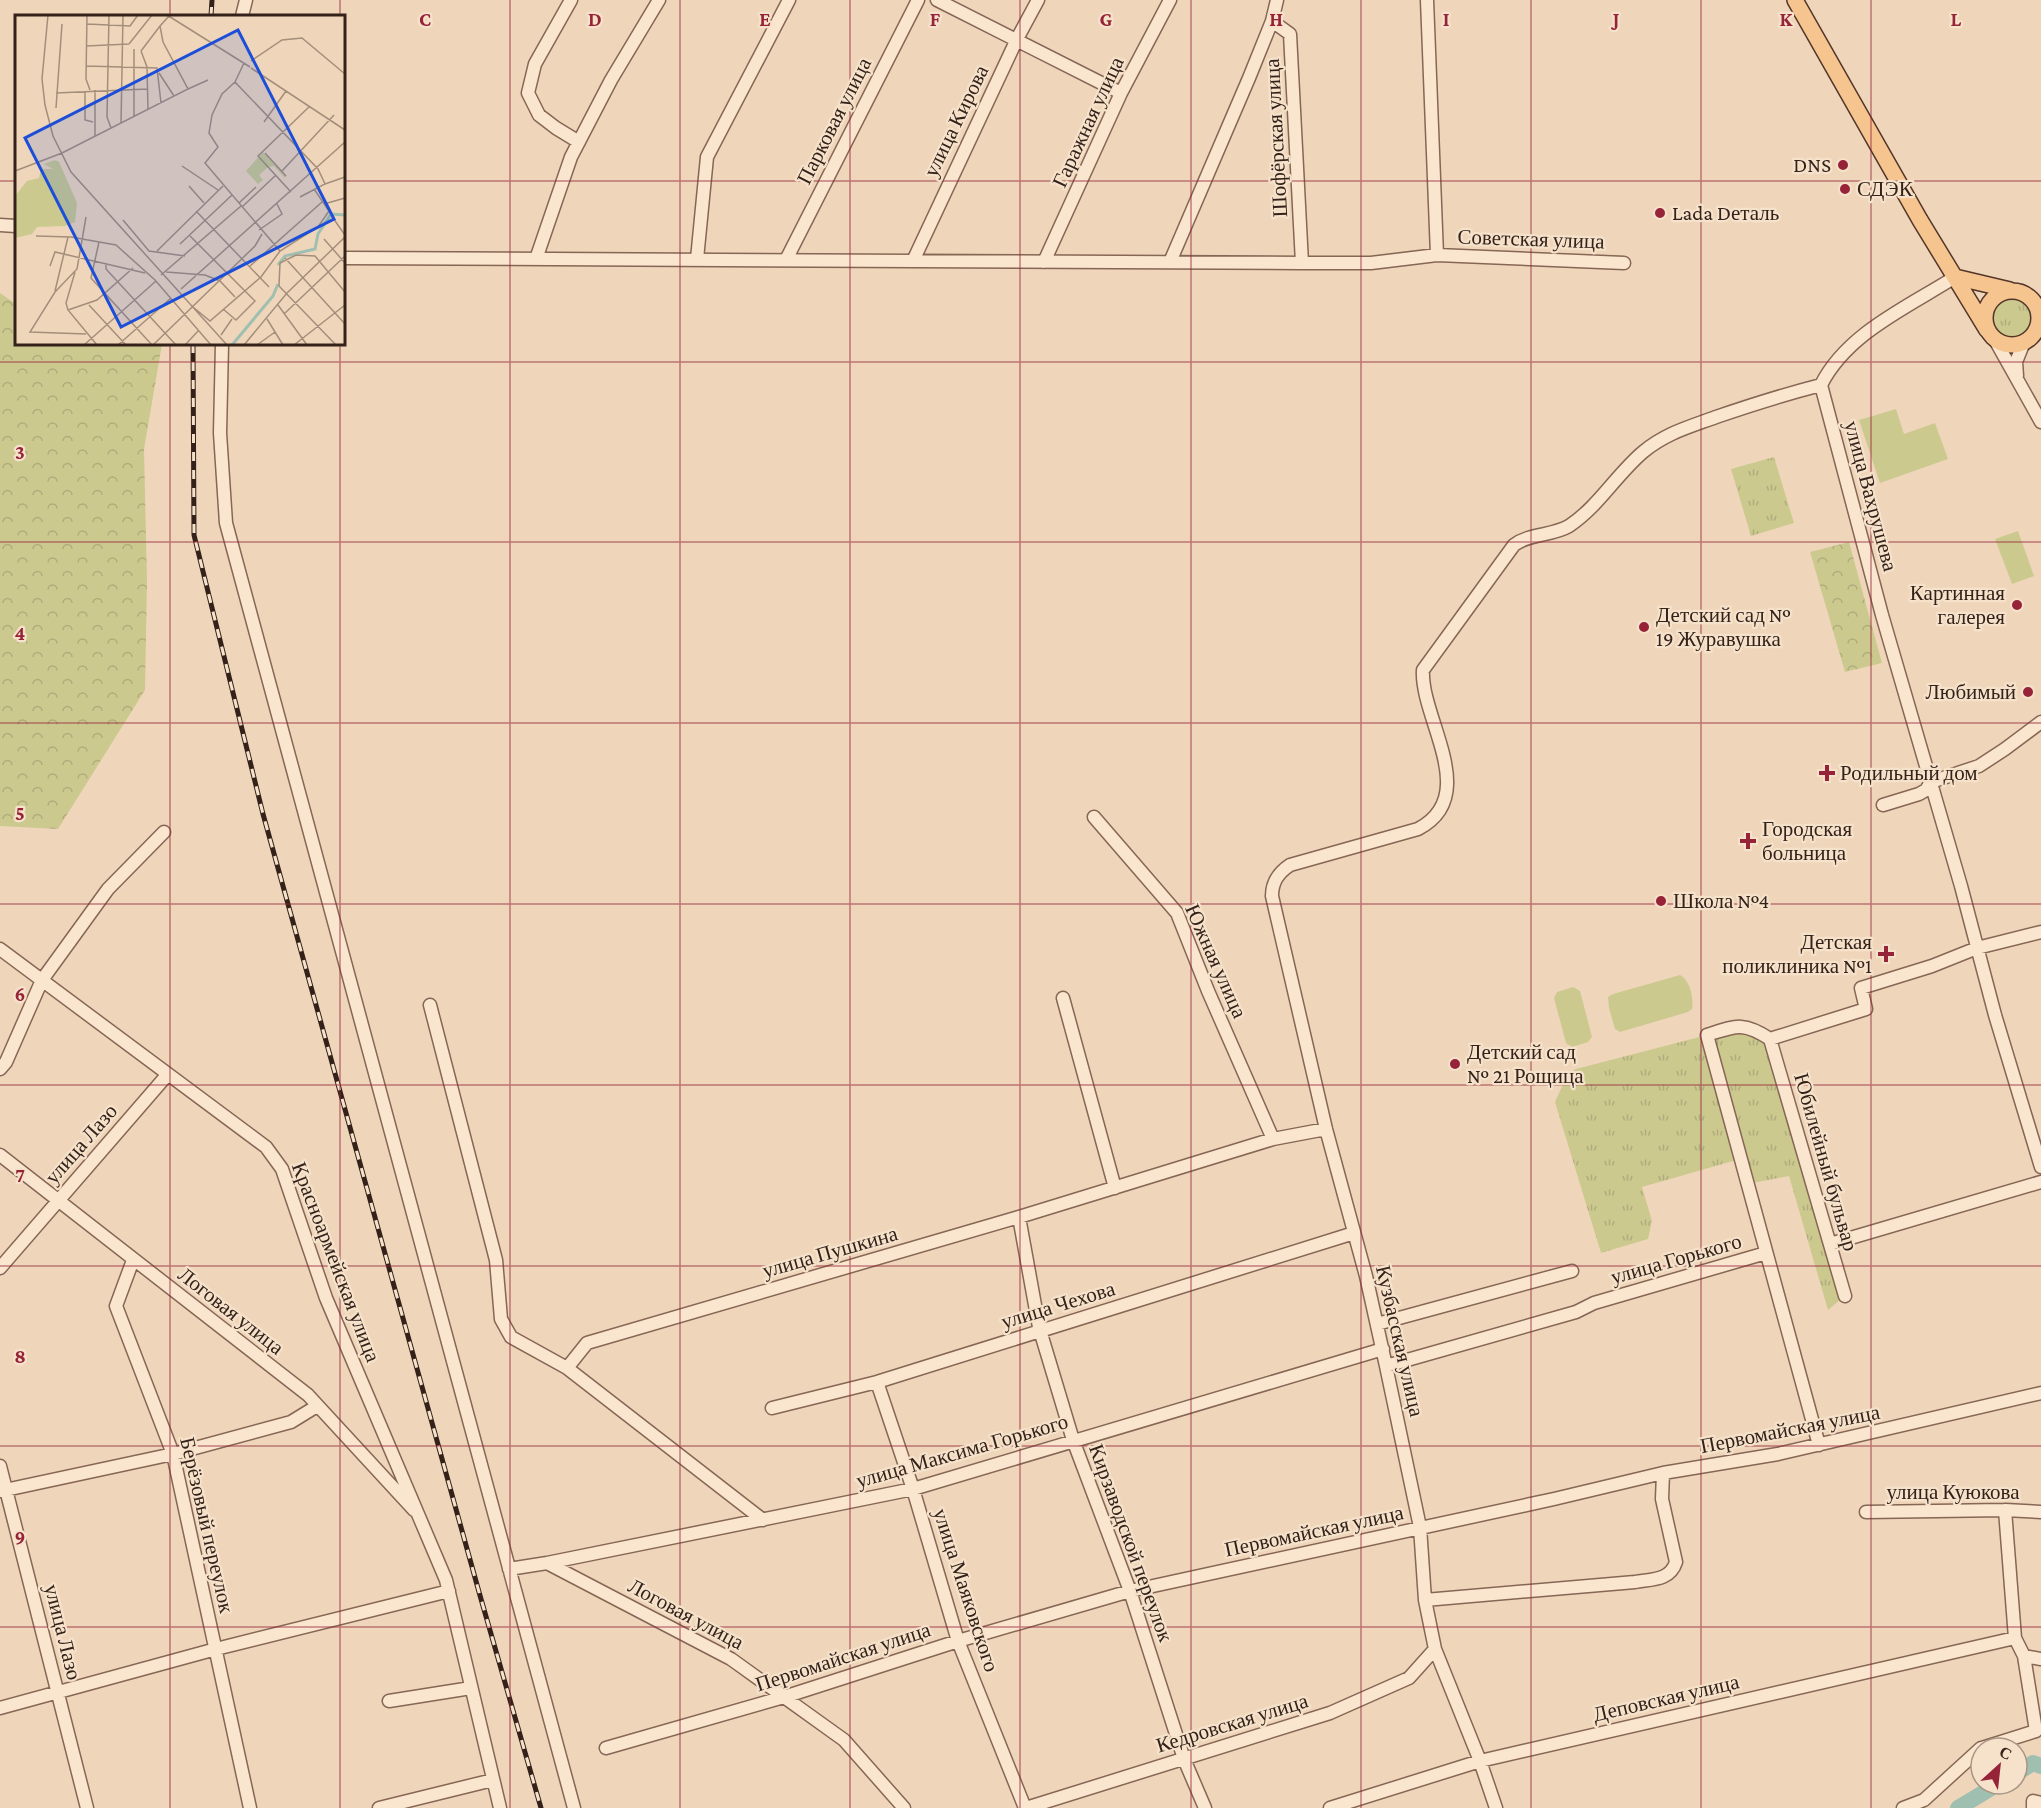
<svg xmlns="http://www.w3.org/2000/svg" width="2041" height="1808" viewBox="0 0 2041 1808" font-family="'Crimson Pro',serif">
<defs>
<pattern id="grass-tufts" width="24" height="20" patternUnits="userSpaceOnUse" patternTransform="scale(1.5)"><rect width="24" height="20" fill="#ccc98f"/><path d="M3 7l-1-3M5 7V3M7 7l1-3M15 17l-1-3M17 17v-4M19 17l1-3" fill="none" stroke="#b0ac7b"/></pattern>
<pattern id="forest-crowns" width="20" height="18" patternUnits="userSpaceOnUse" patternTransform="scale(1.5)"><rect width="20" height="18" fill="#ccc98f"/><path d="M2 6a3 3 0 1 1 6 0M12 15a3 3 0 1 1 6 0" fill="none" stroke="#b0ac7b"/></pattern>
</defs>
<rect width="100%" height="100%" fill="#efd6bb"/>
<!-- grass -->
<path fill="url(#grass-tufts)" d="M1992 317a20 20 0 1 1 40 0a20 20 0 1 1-40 0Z
M1774,457l20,66 -43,13 -20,-67z
M1734,1026l36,13 75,257 -17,14 -39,-134 -42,8 -7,-25 -98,28 10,34 -4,18 -47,14 -46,-151 12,-27 9,-6 131,-34z"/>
<!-- forest -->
<path fill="url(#forest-crowns)" d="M0,293l16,11v40h146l-18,105 3,132 -2,109 -87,139 -58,-3z
M1849,542l33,121 -37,9 -35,-120z"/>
<!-- garden -->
<path fill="#ccc98f" d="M1896,409l8,25 31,-11 13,36 -68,24 -21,-63z
M2018,531l16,45 -22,8 -17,-45z
M1680,975c10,5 14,23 12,34l-4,3 -68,20 -5,-3 -6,-21 -1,-11 5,-3z
M1573,987l7,4 12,46 -4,5 -16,5 -6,-4 -12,-45 3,-6z"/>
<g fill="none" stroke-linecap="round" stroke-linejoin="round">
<!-- river -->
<path stroke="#9fbfb0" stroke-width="16" d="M2017,1773l16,-10 8,3
M1958,1808l40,-24"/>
<!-- minor casing -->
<g stroke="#866654" stroke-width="15">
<path id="minor" d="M571,0l-36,64 -7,29 11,22 17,13 23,14
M937,0l184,93
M242,16l4,-16
M1272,21l18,13 12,229
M0,225l16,1
M1437,255l187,8
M344,258l958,5h69l66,-8 -10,-255
M536,259l35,-102 40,-77 48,-80
M697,259l10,-102 82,-157
M786,260l132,-260
M913,261l104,-222 21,-39
M1044,262l77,-169 49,-93
M1170,262l79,-184 23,-57 5,-21
M1955,277c-47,30 -108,56 -134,108l61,230 79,271 34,129 46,152
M1994,338l47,84
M222,344l-2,89 6,90 348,1285
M2017,376l-1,-14 8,-20
M1883,805l36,-11 7,-4 5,-8 48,-16 26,-17 36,-27
M1094,817l83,96 31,78 65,148
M0,949l266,198 16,22 44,129 120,282 54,228
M1063,998l52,190
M430,1005l66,255 5,59 10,18 56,31 196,152
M1770,1039c-27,-18 -35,-13 -63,-4l112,410
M1770,1039l96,-30 -5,-21 71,-22 45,-18 64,-16
M1770,1039l75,257
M0,1069l6,-7 36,-82 66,-91 56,-57
M0,1155l308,240 106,115
M1019,1217l20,110 34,113 57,151 54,168 21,49
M1830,1244l211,-62
M133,1260l-17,46 57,148 77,354
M0,1268l168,-194
M1377,1324l195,-53
M1386,1366l190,-54 18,-9 172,-50
M567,1368l20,-25 432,-126 254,-78 53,-10
M877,1382l36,107 45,152 67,167
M772,1408l105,-26 477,-149
M0,1466l87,342
M1,1491l172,-37 118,-32 26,-16
M2005,1510l10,128 9,18 12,75
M1866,1512l139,-2 36,2
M547,1563l184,96 113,81 60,68
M509,1569l38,-6 366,-74 470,-140
M1425,1600l210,-18c16,-3 35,-1 41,-20l-14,-63 1,-26
M2024,1656l17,3
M389,1701l82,-13
M0,1708l216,-59 233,-58
M606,1748l178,-51 174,-56 172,-50 424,-92 109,-26 115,-19 263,-61
M1982,1748l54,-17
M379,1808l114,-28
M1026,1808l304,-95 79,-35 26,-29
M1330,1808l150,-47 535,-123
M1496,1808l-16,-47 -45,-112 -10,-49 -5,-73 -34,-161 -20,-90 -40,-147 -54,-233c0,-14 6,-23 18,-31l128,-36c64,-33 2,-111 5,-159l91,-125c16,-12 38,-9 55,-19 29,-19 47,-51 74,-74 23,-19 46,-25 73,-35 35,-12 70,-23 105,-32
M1903,1808l21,-8 57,-52
M2033,1808v-7l8,2"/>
</g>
<!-- major casing -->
<g stroke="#533629" stroke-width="18">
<path id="major" d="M1795,0l125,220 67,110
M1955,277l55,13
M1985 318a27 27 0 1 1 54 0a27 27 0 1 1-54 0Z"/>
</g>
<!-- minor -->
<use href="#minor" stroke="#fae5ce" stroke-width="12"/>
<!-- major -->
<use href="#major" stroke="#f5c48f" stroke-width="15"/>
<!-- rail casing -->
<g stroke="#34221a" stroke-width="5">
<path id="rail" d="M211,16l1,-16
M193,344l1,191 69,279 216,778 62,216"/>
</g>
<!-- rail -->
<use href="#rail" stroke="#f6e2ca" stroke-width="3" stroke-dasharray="9" stroke-linecap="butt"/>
</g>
<!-- grid -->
<path fill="none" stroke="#962338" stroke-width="1.5" stroke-opacity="0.55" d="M170,0v16M340,0v16M510,0v1808M680,0v1808M850,0v1808M1020,0v1808M1191,0v1808M1361,0v1808M1531,0v1808M1701,0v1808M1871,0v1808M0,181h16M344,181h1697M170,344v1464M340,344v1464M0,362h2041M0,542h2041M0,723h2041M0,904h2041M0,1085h2041M0,1266h2041M0,1446h2041M0,1627h2041"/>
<!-- markers -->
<g fill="#962338" stroke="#f6e2ca" stroke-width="2">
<circle cx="1843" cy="165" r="6"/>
<circle cx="1845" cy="189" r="6"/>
<circle cx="1660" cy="213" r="6"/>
<circle cx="2017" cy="605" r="6"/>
<circle cx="1644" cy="627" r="6"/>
<circle cx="2028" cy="692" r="6"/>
<path d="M1824 764h6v6h6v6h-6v6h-6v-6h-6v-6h6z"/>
<path d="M1745 832h6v6h6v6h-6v6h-6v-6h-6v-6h6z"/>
<circle cx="1661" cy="901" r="6"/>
<path d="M1883 945h6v6h6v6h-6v6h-6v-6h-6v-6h6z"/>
<circle cx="1455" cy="1064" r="6"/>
</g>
<g text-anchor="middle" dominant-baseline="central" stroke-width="4.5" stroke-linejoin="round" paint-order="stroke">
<!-- street labels -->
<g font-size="21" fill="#34221a" stroke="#f6e2ca">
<text transform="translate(834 121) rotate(-63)">Парковая улица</text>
<text transform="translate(956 121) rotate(-64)">улица Кирова</text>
<text transform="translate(1088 122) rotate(-65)">Гаражная улица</text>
<text transform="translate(1276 138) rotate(-93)">Шофёрская улица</text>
<text transform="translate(1531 239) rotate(2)">Советская улица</text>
<text transform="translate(1871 496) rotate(75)">улица Вахрушева</text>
<text transform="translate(1216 961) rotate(66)">Южная улица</text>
<text transform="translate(81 1144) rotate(-49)">улица Лазо</text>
<text transform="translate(1826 1162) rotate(74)">Юбилейный бульвар</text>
<text transform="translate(830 1252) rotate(-16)">улица Пушкина</text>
<text transform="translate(1676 1259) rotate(-16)">улица Горького</text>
<text transform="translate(336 1262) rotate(69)">Красноармейская улица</text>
<text transform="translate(1058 1305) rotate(-17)">улица Чехова</text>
<text transform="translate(231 1311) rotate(38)">Логовая улица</text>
<text transform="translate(1400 1341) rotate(77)">Кузбасская улица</text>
<text transform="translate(1790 1429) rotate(-11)">Первомайская улица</text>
<text transform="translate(962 1451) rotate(-16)">улица Максима Горького</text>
<text x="1953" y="1492">улица Куюкова</text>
<text transform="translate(207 1525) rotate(77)">Берёзовый переулок</text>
<text transform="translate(1314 1531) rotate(-12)">Первомайская улица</text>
<text transform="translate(1131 1543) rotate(70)">Кирзаводской переулок</text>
<text transform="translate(966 1590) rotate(72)">улица Маяковского</text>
<text transform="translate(686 1614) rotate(28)">Логовая улица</text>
<text transform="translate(63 1632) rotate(76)">улица Лазо</text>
<text transform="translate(843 1657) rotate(-18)">Первомайская улица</text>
<text transform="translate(1666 1698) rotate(-13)">Деповская улица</text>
<text transform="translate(1232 1723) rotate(-17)">Кедровская улица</text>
</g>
<!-- poi labels -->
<g font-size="21" fill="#34221a" stroke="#f6e2ca" text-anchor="start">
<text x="1831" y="165" text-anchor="end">DNS</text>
<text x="1857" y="189">СДЭК</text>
<text x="1672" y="213">Lada Dеталь</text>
<text x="2005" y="593" text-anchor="end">Картинная<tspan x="2005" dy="24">галерея</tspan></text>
<text x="1656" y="615">Детский сад №<tspan x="1656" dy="24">19 Журавушка</tspan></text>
<text x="2016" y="692" text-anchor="end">Любимый</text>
<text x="1840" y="773">Родильный дом</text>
<text x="1762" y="829">Городская<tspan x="1762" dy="24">больница</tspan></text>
<text x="1673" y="901">Школа №4</text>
<text x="1872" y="942" text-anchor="end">Детская<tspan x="1872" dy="24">поликлиника №1</tspan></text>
<text x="1467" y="1052">Детский сад<tspan x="1467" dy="24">№ 21 Рощица</tspan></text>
</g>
</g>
<!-- overview -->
<g transform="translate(15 15)">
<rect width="330" height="330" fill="#efd6bb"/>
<path d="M248,137l23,24 -1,2 -11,-12 -6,1 -9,8 4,5 -5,4 -12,-13z" fill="#ccc98f"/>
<path d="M40,145l4,2 18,41 -2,19 -10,4 -28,1 -5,7 -17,4v-42l12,-15 12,-3 2,-9h12l-9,-5z" fill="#ccc98f"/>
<path fill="none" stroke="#9fbfb0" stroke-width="3" d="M263,250l7,-9 30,-7 3,-15 13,-20 14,1M217,330l41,-49 5,-12"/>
<path fill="none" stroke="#a48e7b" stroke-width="1.5" d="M33,0l-6,64 3,26 8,31 18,36 156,173M72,0l-1,64 4,11M94,0l-2,102 4,11M152,0l83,52M72,9l43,2 8,-11M114,29l23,-29M71,31l43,-2M126,36l6,16 1,43M126,36l19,-25M236,46l31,-21 20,-2 43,36M229,48l-9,19 83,87 7,15 -25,13M71,51l71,2 4,35M236,53l94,62M144,58l15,23M220,67l-13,12 -10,21 -3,18 9,14 -13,16 75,88M173,74l20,-9M70,76v29l8,2M41,78l91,-4M41,93l6,-84M119,102v-68M249,107l22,-31M106,109l2,-109M80,122v-47M250,138l21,23M167,151l36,24M0,156l47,-18 126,-64 -25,-47 -3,-16 9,-10M267,156l52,-56M310,169l20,-7M174,171l15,17M299,174l15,22M276,177l-33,-36 52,-50M224,188l17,-16M309,189l21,-6M227,192l34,-32M181,196l73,76M318,203l12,17M108,205l26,31 36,5M244,215l23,-16 -5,-10M21,221l35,1 45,8 39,35 56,65M175,221l65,65 -19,19 -13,-11M309,224l21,24M84,227l-8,36 61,67M165,229l52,-49M142,236l66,-65M270,243l60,66M91,248v6l70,76M35,251l5,-14 90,21M235,251l72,-64M60,257l-9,31 2,7 29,35M151,257l39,3 15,6 15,16M146,260l80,-69M166,274l164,-147M40,276l13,-54M74,290l37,40M263,290l29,40M178,292l17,14 51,-44 19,-26 38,-24 11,-16M53,295l29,-10 36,-32M269,299l61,-58M252,304l16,26M71,319l-56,-2 25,-40 22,-23 9,-52M206,320l11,-16M69,330l72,-64M103,330l53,-47M138,330l102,-99 7,-12M170,330l14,-15M229,330l43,-52 58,-56M242,330l18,-13M279,330l51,-40M321,330l-57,-59 1,-23 16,-8 19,1 30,36"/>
<path fill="#1d4ed8" fill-opacity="0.15" stroke="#1d4ed8" stroke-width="3" d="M223,15l96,189 -213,108 -96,-189z"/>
<rect width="330" height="330" fill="none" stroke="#34221a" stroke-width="3"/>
</g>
<g font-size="20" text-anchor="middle" font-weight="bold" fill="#962338" stroke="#f6e2ca" stroke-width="4.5" stroke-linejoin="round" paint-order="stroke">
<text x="425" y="26">C</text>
<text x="595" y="26">D</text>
<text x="765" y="26">E</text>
<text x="935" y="26">F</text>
<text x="1106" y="26">G</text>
<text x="1276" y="26">H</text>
<text x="1446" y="26">I</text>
<text x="1616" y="26">J</text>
<text x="1786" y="26">K</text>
<text x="1956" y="26">L</text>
<text x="20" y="459">3</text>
<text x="20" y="640">4</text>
<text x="20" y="820">5</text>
<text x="20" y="1001">6</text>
<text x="20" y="1182">7</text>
<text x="20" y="1363">8</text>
<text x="20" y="1544">9</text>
</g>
<!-- north arrow -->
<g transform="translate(1999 1766) rotate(27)"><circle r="28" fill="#f6e2ca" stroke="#a89584" stroke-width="1.5"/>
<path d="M0-4.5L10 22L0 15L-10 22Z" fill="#962338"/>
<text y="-9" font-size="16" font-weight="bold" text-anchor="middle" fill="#34221a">С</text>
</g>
</svg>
